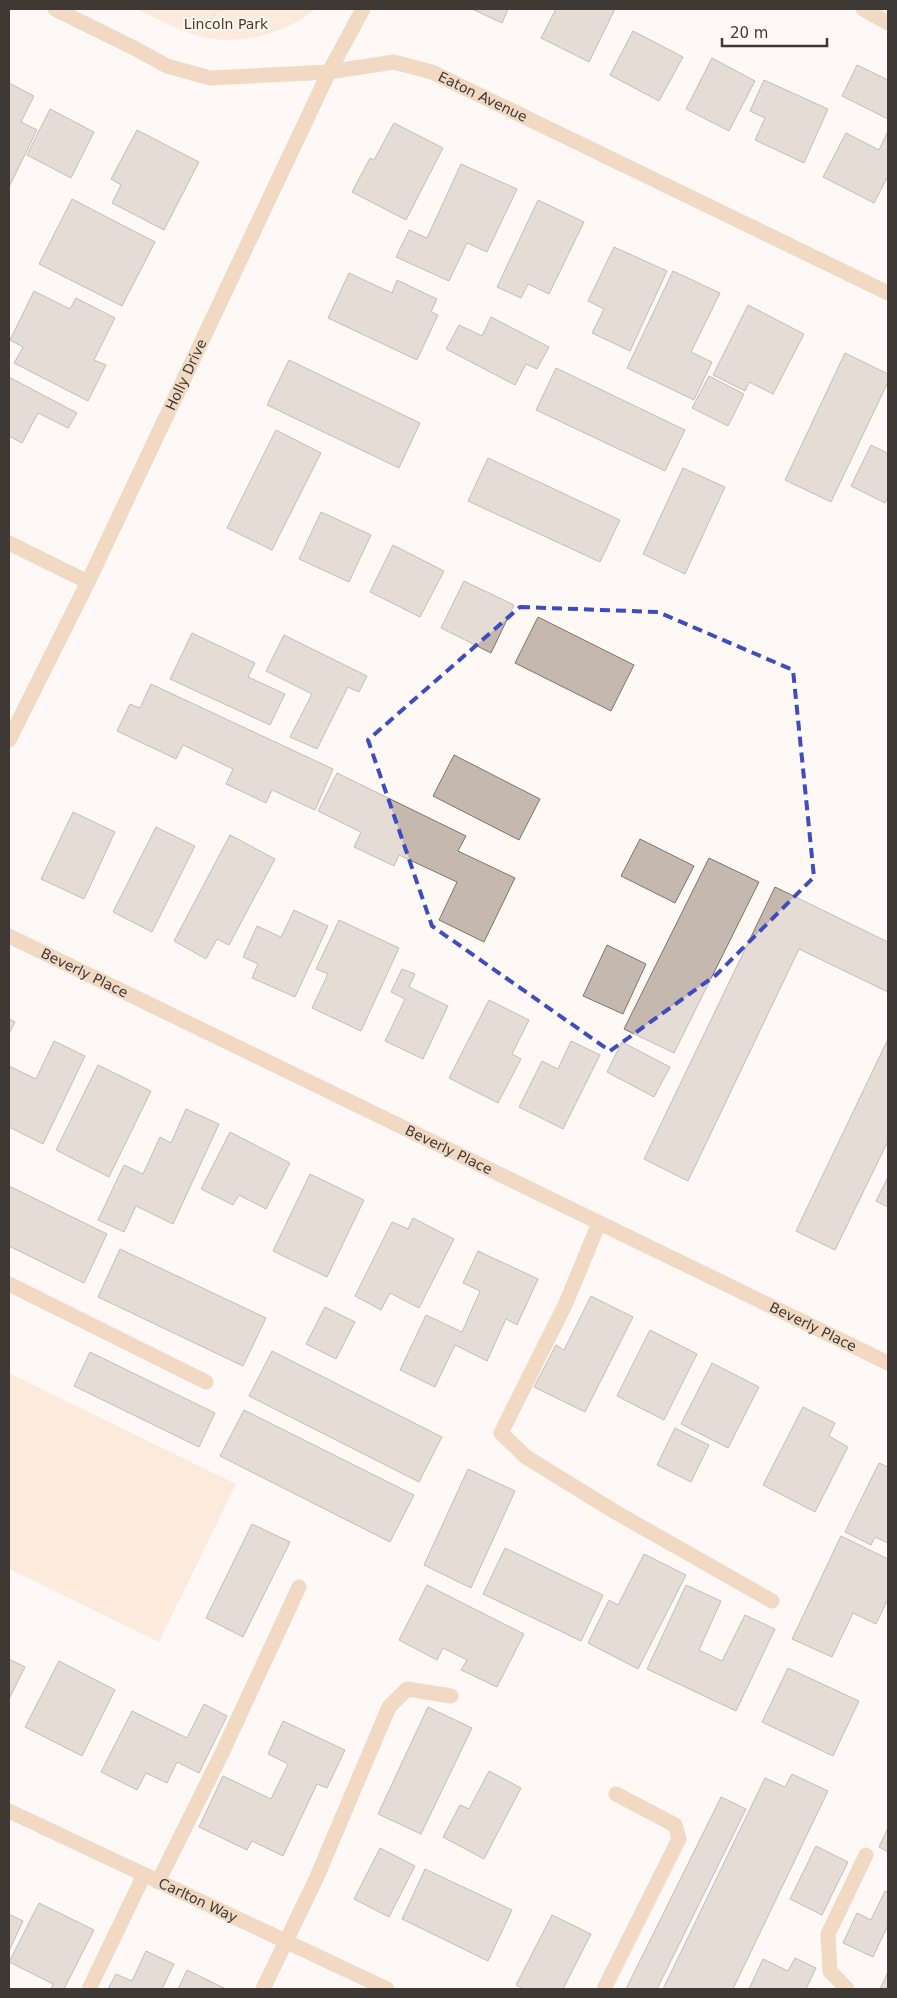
<svg xmlns="http://www.w3.org/2000/svg" width="897" height="1998" viewBox="0 0 897 1998" font-family="'DejaVu Sans',sans-serif">
<rect width="100%" height="100%" fill="#fef9f5"/>
<!-- green -->
<path fill="#fbdabf" d="M136,9h180c-31,25 -80,39 -120,26 -21,-6 -40,-17 -60,-26z
M9,1373l227,111 -77,158 -150,-73z"/>
<!-- building -->
<path fill="#c5b8ae" stroke="#7f736a" d="M472,9h36l-6,14z
M556,9h59l-26,53 -48,-24z
M633,31l50,26 -24,44 -49,-26z
M712,58l43,23 -26,50 -43,-22z
M857,65l31,15v39l-46,-23z
M764,80l64,29 -24,54 -49,-23 10,-22 -15,-7z
M9,83l25,13 -13,26 16,8 -28,57z
M50,109l44,23 -23,46 -44,-23z
M394,123l49,25 -37,72 -54,-28 18,-34 4,2z
M137,130l62,32 -35,68 -52,-27 9,-18 -10,-6z
M888,131v45l-14,27 -51,-26 23,-44 33,17z
M461,164l56,25 -30,63 -20,-9 -18,38 -53,-24 13,-27 18,8z
M72,199l83,43 -33,64 -83,-42z
M538,200l46,22 -35,72 -21,-10 -7,14 -24,-11z
M614,247l53,24 -37,80 -38,-18 12,-24 -16,-8z
M673,271l47,22 -29,59 21,10 -18,38 -67,-32z
M349,273l43,20 5,-13 40,19 -6,13 7,3 -21,45 -89,-42z
M34,291l36,18 6,-11 39,20 -21,42 12,5 -18,36 -74,-38 9,-16 -13,-7z
M748,305l56,29 -31,60 -24,-12 -4,9 -32,-16z
M491,317l58,30 -12,22 -11,-5 -11,21 -69,-36 13,-24 23,11z
M845,353l43,21v8l-57,120 -46,-22z
M289,360l131,63 -21,45 -132,-63z
M556,368l129,62 -20,41 -129,-61z
M709,376l35,18 -16,32 -36,-18z
M9,377l68,36 -9,15 -30,-15 -16,30 -13,-7z
M276,430l45,23 -49,97 -45,-22z
M871,445l16,8 1,-2v46l-3,6 -34,-17z
M488,458l132,62 -20,42 -132,-61z
M683,468l42,19 -40,87 -42,-20z
M321,512l50,23 -22,47 -50,-23z
M393,545l51,26 -24,46 -50,-25z
M464,581l50,24 -23,48 -50,-25z
M538,617l96,48 -23,46 -96,-48z
M192,633l63,30 -7,14 37,17 -15,31 -100,-46z
M284,635l83,41 -8,16 -11,-5 -31,62 -27,-12 22,-43 -46,-23z
M151,684l182,85 -18,41 -43,-20 -6,13 -40,-19 7,-15 -50,-24 -7,14 -59,-28 13,-27 10,4z
M454,755l86,44 -21,41 -86,-44z
M337,773l129,63 -8,15 57,27 -31,64 -45,-22 18,-38 -58,-27 -5,11 -40,-19 7,-15 -43,-21z
M73,812l42,20 -31,67 -43,-20z
M156,827l39,19 -43,86 -39,-20z
M230,835l45,24 -46,86 -12,-6 -11,20 -32,-18z
M640,839l54,27 -19,37 -54,-27z
M709,858l50,24 -85,171 -50,-24z
M775,887l113,55v50l-89,-43 -111,232 -44,-22z
M294,910l34,16 -33,71 -43,-19 6,-14 -15,-7 14,-31 24,11z
M339,920l60,28 -38,83 -49,-23 16,-34 -12,-5z
M607,945l39,19 -23,50 -40,-18z
M402,969l13,5 -6,13 39,19 -25,53 -38,-18 20,-42 -14,-7z
M489,1000l40,20 -17,34 9,5 -23,44 -49,-25z
M9,1019l6,3 -6,12z
M888,1039v102l-53,109 -39,-19z
M54,1041l31,15 -42,88 -34,-17v-61l27,13z
M571,1041l29,14 -37,74 -44,-22 23,-46 16,8z
M622,1042l48,25 -16,30 -47,-25z
M98,1065l53,26 -42,86 -53,-27z
M186,1109l33,15 -46,100 -37,-18 -12,26 -26,-12 26,-55 19,9 17,-37 11,6z
M230,1132l60,31 -24,46 -27,-14 -6,10 -32,-16z
M310,1174l54,26 -37,77 -54,-26z
M888,1177v30l-12,-6z
M9,1186l98,48 -23,49 -75,-37z
M413,1218l41,21 -35,69 -29,-15 -9,17 -26,-14 37,-74 16,7z
M120,1249l146,69 -23,48 -145,-69z
M478,1251l60,28 -21,46 -11,-6 -19,42 -32,-16 -20,42 -35,-17 26,-55 36,17 18,-41 -17,-8z
M591,1296l42,21 -48,95 -51,-25 22,-42 8,5z
M325,1307l30,15 -19,37 -30,-15z
M650,1330l47,24 -33,66 -47,-24z
M272,1351l170,86 -23,45 -170,-86z
M90,1352l125,61 -16,34 -125,-61z
M712,1363l47,24 -31,61 -47,-24z
M803,1407l32,16 -6,13 19,11 -33,65 -52,-27z
M244,1410l170,85 -24,47 -170,-86z
M675,1428l34,17 -18,37 -34,-17z
M879,1463l9,4v76l-13,-6 -4,8 -26,-13z
M468,1469l47,22 -44,97 -47,-23z
M252,1524l38,18 -47,95 -37,-19z
M841,1536l47,23v40l-12,25 -23,-11 -21,44 -40,-18z
M505,1548l98,47 -22,46 -98,-47z
M644,1554l42,21 -48,94 -50,-26 21,-43 9,5z
M427,1585l97,49 -27,53 -36,-17 6,-10 -24,-12 -6,12 -38,-20z
M686,1585l35,16 -22,49 23,11 23,-46 30,14 -39,82 -89,-42z
M9,1659l16,8 -16,32z
M59,1661l56,29 -33,66 -57,-29z
M788,1668l71,33 -26,55 -71,-34z
M204,1704l23,12 -28,57 -22,-11 -10,21 -21,-10 -9,17 -36,-18 31,-61 55,27z
M428,1707l44,21 -51,106 -43,-20z
M283,1721l62,29 -18,38 -10,-4 -34,72 -31,-15 -5,9 -48,-23 24,-51 48,23 17,-35 -20,-10z
M489,1771l32,17 -37,71 -41,-22 17,-32 9,4z
M792,1774l36,17 -95,198h-70l102,-211 20,9z
M721,1797l25,12 -89,180h-31z
M888,1828v24l-9,-5z
M816,1846l32,16 -26,53 -32,-16z
M380,1848l35,18 -26,51 -35,-18z
M425,1869l87,41 -24,51 -86,-42z
M885,1891l3,1v33l-15,32 -30,-14 14,-30 14,7z
M39,1903l55,27 -30,59h-13l2,-5 -44,-22z
M9,1914l14,7 -14,30z
M552,1915l39,19 -28,55h-39l-8,-4z
M146,1951l28,13 -12,25h-54l8,-15 16,7z
M795,1958l21,10 -10,21h-57l14,-30 25,12z
M187,1970l39,19h-48z
M888,1972v17h-8z"/>
<g fill="none" stroke-linecap="round" stroke-linejoin="round">
<!-- path -->
<path stroke="#a8a39f" stroke-width="3" stroke-dasharray="1 4" stroke-linecap="butt" d="M207,28l9,-19"/>
<!-- service -->
<path stroke="#e3b187" stroke-width="15" d="M863,9l25,14
M599,1223l-33,80 -65,130 25,24 91,56 155,88
M9,1284l197,98
M158,1882l64,-129 77,-166
M89,1989l55,-114
M263,1989l53,-110 73,-172 18,-18 44,7
M604,1989l75,-150 -4,-14 -59,-31
M847,1989l-17,-18 -2,-37 38,-79"/>
<!-- minor -->
<g stroke="#e3b187" stroke-width="15">
<path d="M9,543l79,39"/>
<path id="s1" d="M9,936l879,427"/>
<path id="s2" d="M9,1811l378,178"/>
</g>
<!-- tertiary -->
<g stroke="#e3b187" stroke-width="15">
<path id="s3" d="M55,9l81,40 31,17 43,12 119,-6 65,-10 38,10 456,221"/>
<path id="s4" d="M9,740l79,-158 241,-510 34,-63"/>
</g>
</g>
<!-- marked area -->
<path d="M0 0H897V1998H0ZM520,607l138,5 135,58 21,207 -98,98 -106,76 -178,-125 -64,-186z" fill="#fef9f5" fill-opacity=".55" fill-rule="evenodd"/>
<path fill="none" stroke="#3d4dc0" stroke-width="4" stroke-dasharray="10 6" stroke-linejoin="round" d="M520,607l138,5 135,58 21,207 -98,98 -106,76 -178,-125 -64,-186z"/>
<g text-anchor="middle" dominant-baseline="central" stroke-width="4" stroke-linejoin="round" paint-order="stroke">
<!-- park labels -->
<g font-size="14" fill="#523418" stroke="#fef9f5">
<text x="226" y="24">Lincoln Park</text>
</g>
<!-- street labels -->
<g font-size="14" fill="#3e3935" stroke="#fef9f5">
<text stroke="none"><textPath href="#s3" startOffset="451">Eaton Avenue</textPath></text>
<text stroke="none"><textPath href="#s4" startOffset="406">Holly Drive</textPath></text>
<text stroke="none"><textPath href="#s1" startOffset="84">Beverly Place</textPath></text>
<text stroke="none"><textPath href="#s1" startOffset="489">Beverly Place</textPath></text>
<text stroke="none"><textPath href="#s1" startOffset="894">Beverly Place</textPath></text>
<text stroke="none"><textPath href="#s2" startOffset="209">Carlton Way</textPath></text>
</g>
</g>
<!-- border -->
<rect width="897" height="1998" fill="none" stroke="#3e3935" stroke-width="20"/>
<!-- scale -->
<path d="M722 38v8h105v-8" fill="none" stroke="#3e3935" stroke-width="2.5"/>
<text x="730" y="38" font-size="15" fill="#3e3935" stroke="#fef9f5" stroke-width="4" paint-order="stroke">20 m</text>
</svg>
